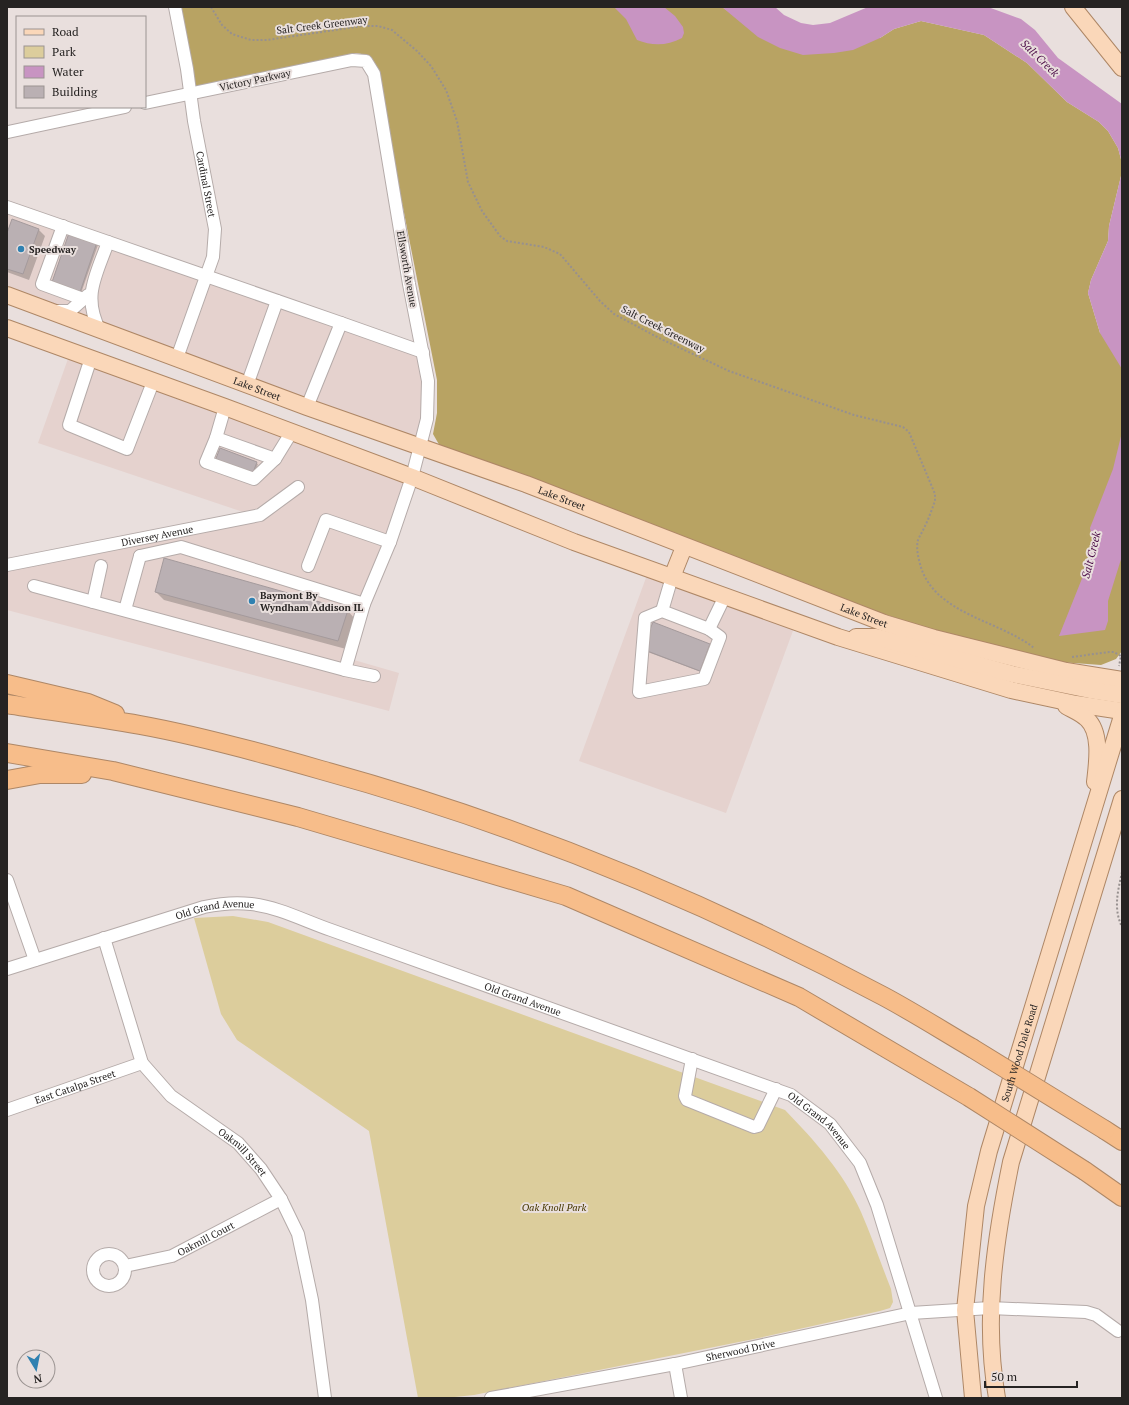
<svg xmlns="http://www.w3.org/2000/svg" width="1129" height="1405" viewBox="0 0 1129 1405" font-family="'PT Serif',serif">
<rect width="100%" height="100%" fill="#e9dfdd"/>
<!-- built -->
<path fill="#e5d2ce" d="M7,200l412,149 6,31 -1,37 -7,26 -410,-152z
M69,356l349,127 -49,123 -15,54 45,13 -10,38 -382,-101v-47l242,-49 -211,-71z
M647,575l147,53 -68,185 -147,-52z"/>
<!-- green -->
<path fill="#dccd9c" d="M233,916l35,6 517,188c29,30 59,63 76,102 11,25 20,52 30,77l2,13 -3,6 -10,3 -121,27 -285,57 -29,3h-27l-49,-267 -132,-91 -16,-26 -27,-96z"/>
<!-- forest -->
<path fill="#b8a363" d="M179,7h543l12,8 146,23 14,-9 27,-8 63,14 43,28 40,39 32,20 9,9 10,17 4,15 -1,13 -12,50 -1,15 -17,39 -3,13 12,40 22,5v313l-6,8 -15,6 -41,-3 -103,-24 -73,-24 -443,-166 -8,-14 4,-21v-33l-46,-233 -12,-74c-5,-11 -10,-19 -23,-20l-149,33 -12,1z"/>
<!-- water -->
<path fill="#c894c2" d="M614,7h50l11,9 8,11 1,6 -2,5c-15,8 -30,8 -45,2l-11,-21z
M722,7h53l9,8 17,8 12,2 17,-2 38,-16h120l33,12 14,11 23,28 64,46v59l-4,-15 -10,-17 -9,-9 -32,-20 -40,-39 -43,-28 -63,-14 -27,8 -14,9 -27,12 -19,3 -31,2 -23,-7 -22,-11z
M1122,165v204l-22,-36 -12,-40 3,-13 17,-39 1,-15 12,-50z
M1122,432v124l-14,45v20l-3,9 -46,6 24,-60 10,-35 -3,-13 23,-59z"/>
<!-- shadow -->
<path fill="#0003" d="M13,220l26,10 6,6 -16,44 -22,-8v-36z
M97,243l1,2 -18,51 -26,-10z
M218,463h38l2,1 -5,12z
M156,592l191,18 8,9 -9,30 -182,-49z
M709,644l2,2 -10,26 -56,-21z"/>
<!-- building -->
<path fill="#bab0b3" stroke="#a49a9c" d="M12,219l27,10 -16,45 -16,-5v-36z
M69,233l28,9 -18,53 -28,-10z
M220,448l37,14 -5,13 -37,-14z
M164,558l184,52 -10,31 -183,-49z
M653,622l57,22 -10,27 -58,-22z"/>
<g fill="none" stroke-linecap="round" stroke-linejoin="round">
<!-- minor casing -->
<g stroke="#b5aba9" stroke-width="14">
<g id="minor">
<path id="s1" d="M175,7l12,62 7,52 21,108 -2,28 -36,101"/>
<path d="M8,132l117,-25"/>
<path d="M7,207l101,35"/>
<path d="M63,226l-21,58 41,15"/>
<path d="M55,311h15l18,-16"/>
<path d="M341,323l82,29"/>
<path d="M100,331c-18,-35 -4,-55 8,-89l233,81 -34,84"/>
<path d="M91,358l-22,67 58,24 26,-67"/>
<path d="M247,385l30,-84"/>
<path d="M225,407l-9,31 59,21 16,-26"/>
<path d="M216,438l-10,24 48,17 21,-20"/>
<path d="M140,556l41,-9 183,57"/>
<path id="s2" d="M7,565l253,-50 38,-28"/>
<path d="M308,566l18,-46 64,22"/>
<path d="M34,586l311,84 19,-66 26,-62 22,-65 15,-58 1,-38 -19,-97 -35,-210 -8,-13 -14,-1 -207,43"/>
<path d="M93,602l8,-36"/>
<path d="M125,610l15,-54"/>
<path d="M662,611l47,18 11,8 -16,42 -65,13 6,-74z"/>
<path d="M662,611l10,-34"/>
<path d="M709,629l16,-33"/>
<path d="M345,670l29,6"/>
<path d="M7,880l28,80"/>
<path id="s3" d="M104,938l38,125 29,33 67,47 23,26 20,30 17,35 14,66 13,98"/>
<path id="s4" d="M7,969l197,-62c14,-3 32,-5 47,-3 27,3 54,17 80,26l460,165 39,29 30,39 17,42 59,193"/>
<path d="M692,1059l-7,37 2,4 67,27 4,-1 18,-37"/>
<path id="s5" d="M7,1110l135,-47"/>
<circle cx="109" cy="1270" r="16"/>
<path id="s6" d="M125,1266l47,-10 109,-57"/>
<path d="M675,1364l6,34"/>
<path id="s7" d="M491,1398l184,-34 236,-51 79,-5 96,4 10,3 22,16"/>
</g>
</g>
<!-- major casing -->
<g stroke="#ae8766" stroke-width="18">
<g id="major">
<path d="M1073,7l49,61"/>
<path id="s8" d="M7,295l300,112 219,77 358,139 50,15 132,33 56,9"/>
<path d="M7,328l218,79 187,70 162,65 264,95 173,53 65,14 46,7"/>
<path d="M672,577l12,-30"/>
<path d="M856,637h20l136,37 78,16 32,5"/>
<path d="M1066,706c7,4 15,7 21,13 15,14 10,45 8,63"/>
<path id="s9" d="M973,1398l-8,-88 11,-104 13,-55 133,-435"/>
<path d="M997,1398c-14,-79 -2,-158 14,-236l111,-363"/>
</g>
</g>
<!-- highway casing -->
<g stroke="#ae8766" stroke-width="20">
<path id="highway" d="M7,684l81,19 27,11
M7,704c44,7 89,13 133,21 61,11 122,28 181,45 197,54 382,130 562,226 30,16 60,35 89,52
M7,753l106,18 185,46 268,79 233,101 170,100
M7,780l33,-6h42
M1105,1130l17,11
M1085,1171l37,26"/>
</g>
<!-- path -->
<path stroke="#97908f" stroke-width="2" stroke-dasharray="2 2" stroke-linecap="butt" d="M211,7l11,18 10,9 19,6h16l95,-14h16l14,4 25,21 14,15 15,24 11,31 11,61 14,29 18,25 7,5 37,6 16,7 40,47 14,13 45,24 70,33 125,44 49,12 6,5 26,62v7c-3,8 -6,17 -10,25 -2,5 -5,9 -7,14 -2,8 0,16 2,24 13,50 79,56 114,84
M1072,657l37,-5h5l7,4 -2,10
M1122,872c-4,19 -9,36 0,55"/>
<!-- minor -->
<use href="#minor" stroke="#fff" stroke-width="12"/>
<!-- major -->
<use href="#major" stroke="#fad7b9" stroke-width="16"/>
<!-- highway -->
<use href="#highway" stroke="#f7bd8a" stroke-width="18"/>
<!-- highway-bridge casing -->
<g stroke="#ae8766" stroke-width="20" stroke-linecap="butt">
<path id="highway-bridge" d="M972,1048l133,82
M969,1097l116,74"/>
</g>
<!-- highway-bridge -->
<use href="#highway-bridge" stroke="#f7bd8a" stroke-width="18"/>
</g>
<!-- markers -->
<g fill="#2f81b1" stroke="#e9dfdd" stroke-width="1.5">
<circle cx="21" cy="249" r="4"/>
<circle cx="252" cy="601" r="4"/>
</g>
<g text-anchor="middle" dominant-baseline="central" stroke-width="4" stroke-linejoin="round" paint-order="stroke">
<!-- street labels -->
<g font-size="10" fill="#262322" stroke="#e9dfdd">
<text transform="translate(322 25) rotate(-7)">Salt Creek Greenway</text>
<text transform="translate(255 80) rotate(-12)">Victory Parkway</text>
<text stroke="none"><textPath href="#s1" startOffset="180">Cardinal Street</textPath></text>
<text transform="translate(407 269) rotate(80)">Ellsworth Avenue</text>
<text transform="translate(663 329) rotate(27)">Salt Creek Greenway</text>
<text stroke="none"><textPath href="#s8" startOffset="267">Lake Street</textPath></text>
<text stroke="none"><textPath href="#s8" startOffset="591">Lake Street</textPath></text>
<text stroke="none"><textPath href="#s2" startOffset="153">Diversey Avenue</textPath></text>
<text stroke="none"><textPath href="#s8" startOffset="915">Lake Street</textPath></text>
<text stroke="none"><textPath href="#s4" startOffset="217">Old Grand Avenue</textPath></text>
<text stroke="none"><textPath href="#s4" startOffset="542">Old Grand Avenue</textPath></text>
<text stroke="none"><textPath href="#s9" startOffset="352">South Wood Dale Road</textPath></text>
<text stroke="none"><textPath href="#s5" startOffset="72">East Catalpa Street</textPath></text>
<text stroke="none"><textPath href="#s4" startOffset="865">Old Grand Avenue</textPath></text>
<text stroke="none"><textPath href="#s3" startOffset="266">Oakmill Street</textPath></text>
<text stroke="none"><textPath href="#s6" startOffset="86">Oakmill Court</textPath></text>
<text stroke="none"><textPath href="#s7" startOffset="254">Sherwood Drive</textPath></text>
</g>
<!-- poi labels -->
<g font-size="10" font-weight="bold" fill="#262322" stroke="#e9dfdd" text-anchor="start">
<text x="29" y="249">Speedway</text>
<text x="260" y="595">Baymont By<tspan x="260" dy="12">Wyndham Addison IL</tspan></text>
</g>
<!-- park labels -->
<g font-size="10" font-style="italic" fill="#473801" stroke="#e9dfdd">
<text x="554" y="1207">Oak Knoll Park</text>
</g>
<!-- water labels -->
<g font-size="11" font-style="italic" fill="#4d0e49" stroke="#e9dfdd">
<text transform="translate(1040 58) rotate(44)">Salt Creek</text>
<text transform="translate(1091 555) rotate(-76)">Salt Creek</text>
</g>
</g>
<!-- border -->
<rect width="1129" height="1405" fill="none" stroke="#262322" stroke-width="16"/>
<!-- legend -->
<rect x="16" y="16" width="130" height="92" fill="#e9dfdd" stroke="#9b9492"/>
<rect x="24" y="29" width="20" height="6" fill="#fad7b9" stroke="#9b9492"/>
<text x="52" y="36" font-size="12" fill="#262322">Road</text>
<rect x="24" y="46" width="20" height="12" fill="#dccd9c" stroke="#9b9492"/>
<text x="52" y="56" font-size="12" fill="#262322">Park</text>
<rect x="24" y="66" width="20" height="12" fill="#c894c2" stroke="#9b9492"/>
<text x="52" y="76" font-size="12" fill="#262322">Water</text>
<rect x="24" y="86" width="20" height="12" fill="#bab0b3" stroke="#9b9492"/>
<text x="52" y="96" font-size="12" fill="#262322">Building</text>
<!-- north arrow -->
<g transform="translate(36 1369) rotate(170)"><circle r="19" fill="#e9dfdd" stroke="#9b9492"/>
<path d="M0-3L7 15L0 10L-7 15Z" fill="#2f81b1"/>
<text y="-6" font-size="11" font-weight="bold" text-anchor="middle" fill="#262322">N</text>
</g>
<!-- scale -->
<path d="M985 1381v6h92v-6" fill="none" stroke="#262322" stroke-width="2"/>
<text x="991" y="1381" font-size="12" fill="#262322" stroke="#e9dfdd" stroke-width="3" paint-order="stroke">50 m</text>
</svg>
